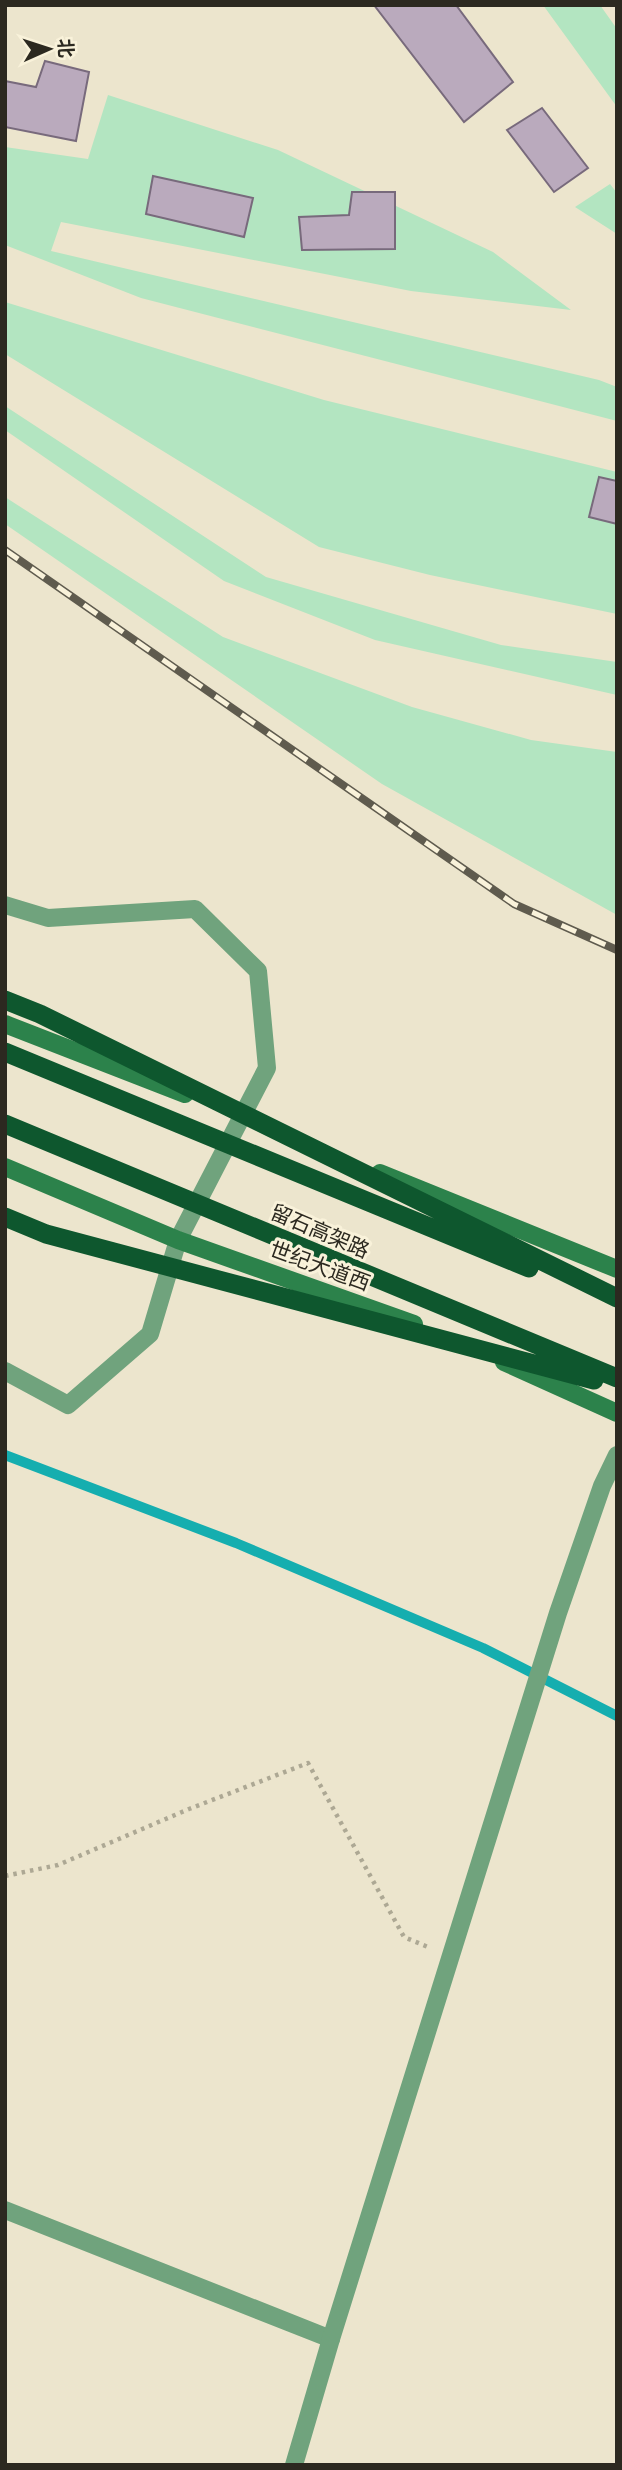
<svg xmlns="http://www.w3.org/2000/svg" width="622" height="2470" viewBox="0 0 622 2470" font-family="'Zilla Slab','Noto Sans SC',serif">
<rect width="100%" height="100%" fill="#ece5cd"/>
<!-- green -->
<path fill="#b3e5c1" d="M543,5h57l17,24v78z
M108,95l170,55 215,102 78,58 -160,-19 -350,-69 -10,29 548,129 18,7v34l-476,-123 -136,-53v-98l83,12z
M610,184l7,9v41l-42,-27z
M5,302l319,98 293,72v142l-187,-39 -111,-28 -314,-193z
M5,406l261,171 235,68 116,17v33l-242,-55 -151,-59 -219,-151z
M5,497l218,140 189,70 119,33 86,12v163l-235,-131 -377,-260z"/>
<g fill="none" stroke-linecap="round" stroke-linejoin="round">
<!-- stream -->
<path stroke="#15aeaf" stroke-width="10" d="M5,1455l231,88 247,105 134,68"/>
</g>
<!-- building -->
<path fill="#baaabd" stroke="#786a7c" stroke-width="2" d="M374,5h82l57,77 -49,40z
M45,61l44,11 -13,69 -71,-14v-46l31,6z
M542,108l46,60 -34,24 -47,-62z
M153,176l100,22 -9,39 -98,-23z
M352,192h43v57l-93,1 -3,-33 50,-2z
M599,477l18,4v43l-28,-7z"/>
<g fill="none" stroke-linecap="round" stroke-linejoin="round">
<!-- path -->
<path stroke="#ada894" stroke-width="4.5" stroke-dasharray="3.5 5" stroke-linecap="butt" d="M5,1876l53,-11 131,-56 119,-46 96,174 24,10"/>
<!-- minor -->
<path stroke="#70a37d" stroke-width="18" d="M5,905l43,13 147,-9 63,62 9,97 -89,172 -28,94 -82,71 -63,-34
M5,2210l326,129"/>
<!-- tertiary -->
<path stroke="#70a37d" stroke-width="18" d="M294,2465l37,-126 227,-726 44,-127 15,-31"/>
<!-- secondary -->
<path stroke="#2c824b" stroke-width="18" d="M5,1024l180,70
M5,1167l173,73 236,84
M380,1173l237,96
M504,1362l113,51"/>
<!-- rail casing -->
<g stroke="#5f5b4e" stroke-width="8">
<path id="rail" d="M5,550l509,354 103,46"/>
</g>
<!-- rail -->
<use href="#rail" stroke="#f9f2da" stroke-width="5" stroke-dasharray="16" stroke-linecap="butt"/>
<!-- trunk-bridge -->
<path stroke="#0e572e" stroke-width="19" d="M5,1000l35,14 577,284
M5,1052l524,216
M5,1124l612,254
M5,1217l41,17 548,146"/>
</g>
<g text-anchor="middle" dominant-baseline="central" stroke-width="6" stroke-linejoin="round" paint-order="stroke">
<!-- street labels -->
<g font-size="21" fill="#2c2920" stroke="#f9f2da">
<text transform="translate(320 1231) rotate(23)">留石高架路</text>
<text transform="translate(320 1266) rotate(20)">世纪大道西</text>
</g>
</g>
<!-- border -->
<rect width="622" height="2470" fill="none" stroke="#2c2920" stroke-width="14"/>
<!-- north arrow -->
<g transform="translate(49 49) rotate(87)" stroke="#f9f2da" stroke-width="5" paint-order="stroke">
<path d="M0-5L12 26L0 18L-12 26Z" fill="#2c2920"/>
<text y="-10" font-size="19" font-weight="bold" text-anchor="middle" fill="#2c2920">北</text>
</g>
</svg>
